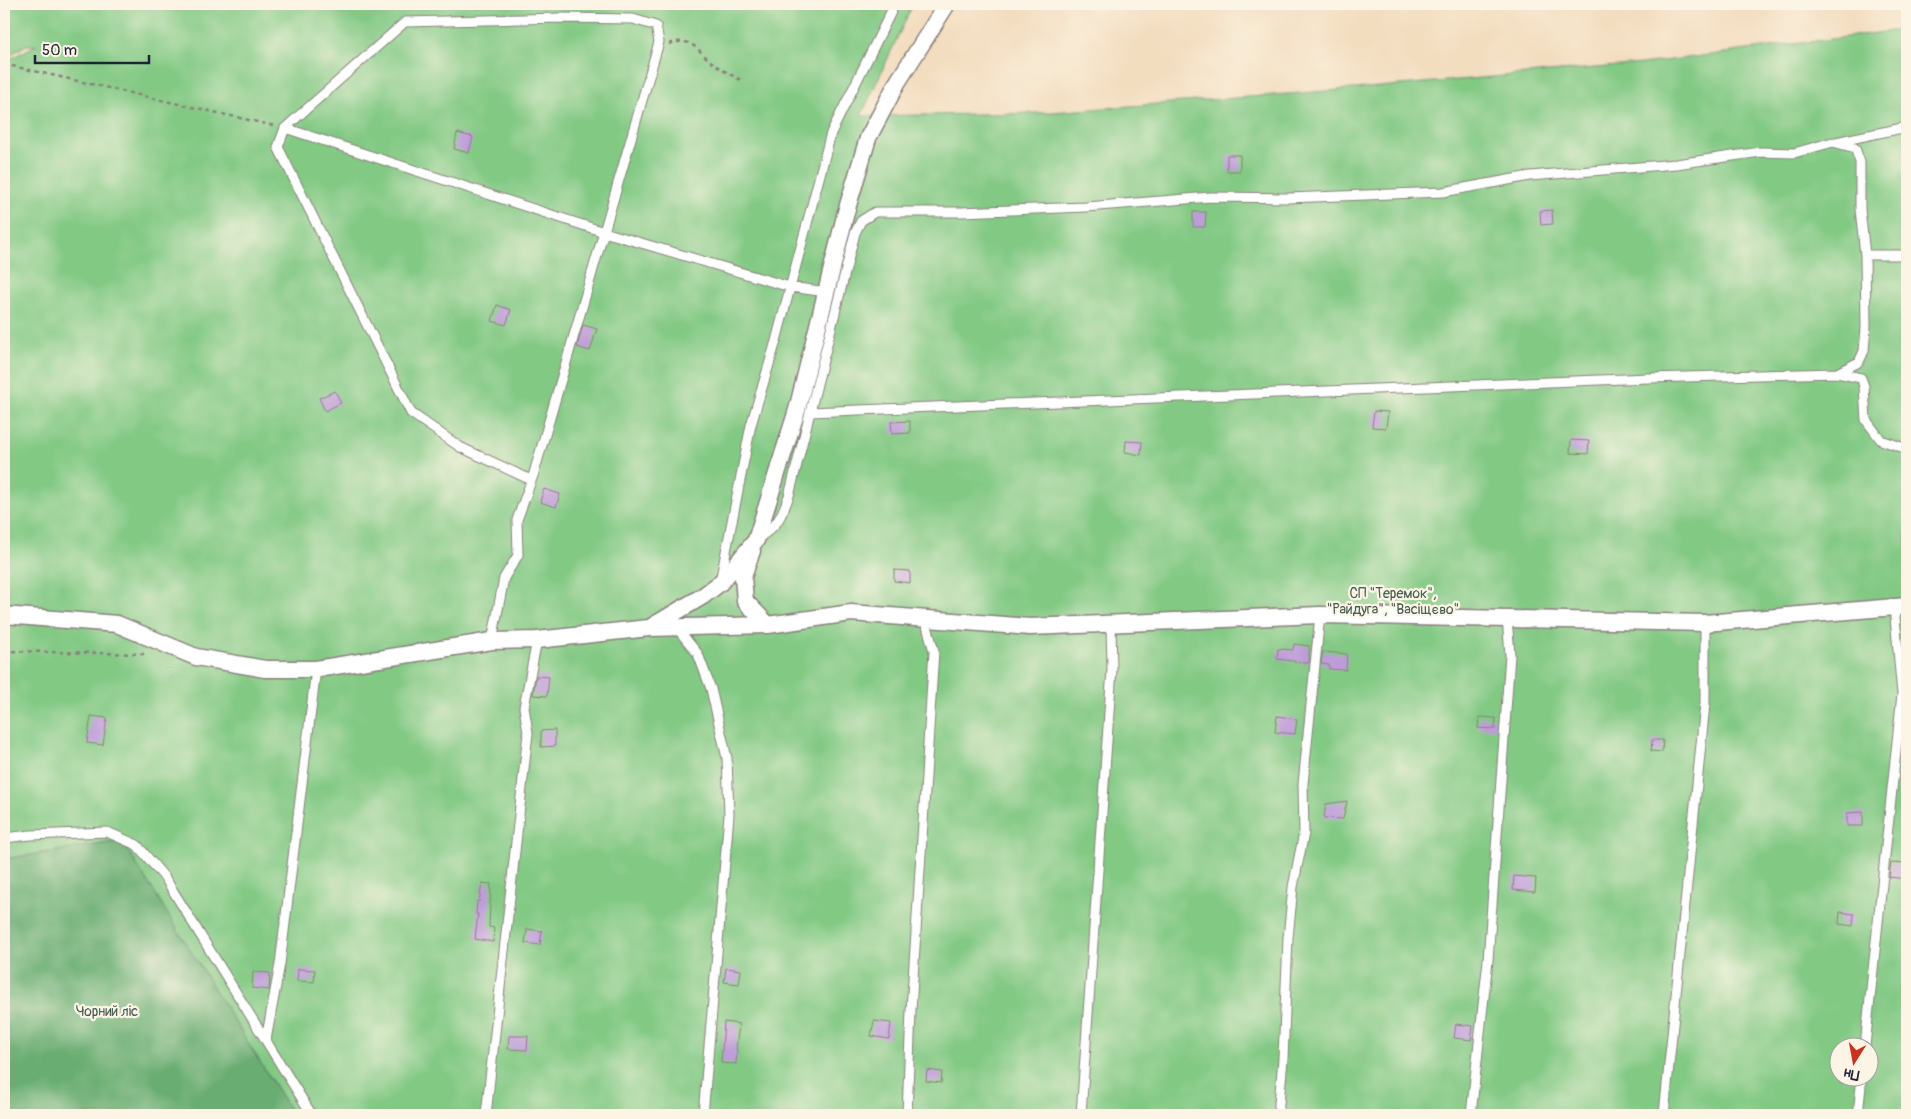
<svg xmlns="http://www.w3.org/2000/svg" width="1911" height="1119" viewBox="0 0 1911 1119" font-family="Pangolin,sans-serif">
<rect width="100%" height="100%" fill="#fcf5e5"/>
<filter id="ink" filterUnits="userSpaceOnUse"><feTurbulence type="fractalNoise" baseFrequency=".02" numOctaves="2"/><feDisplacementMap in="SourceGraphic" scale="10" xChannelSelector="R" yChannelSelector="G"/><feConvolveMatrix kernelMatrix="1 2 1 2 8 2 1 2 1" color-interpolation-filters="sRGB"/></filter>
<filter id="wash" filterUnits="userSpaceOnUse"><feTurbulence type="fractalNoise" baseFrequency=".0096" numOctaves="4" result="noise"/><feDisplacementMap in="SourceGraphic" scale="20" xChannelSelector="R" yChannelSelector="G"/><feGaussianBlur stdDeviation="1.12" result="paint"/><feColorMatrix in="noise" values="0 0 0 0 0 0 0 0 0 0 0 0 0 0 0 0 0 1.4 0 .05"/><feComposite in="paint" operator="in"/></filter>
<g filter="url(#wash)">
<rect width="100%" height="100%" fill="#f3ddbf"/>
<!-- green -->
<path fill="#82c984" stroke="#527660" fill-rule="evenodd" d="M4,4h909l-52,112 178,-3 327,-25 275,-24 266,-35v1086h-1614l-171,-274 -118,18v-797l32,-17h-10l-22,14zM1838,1046h30v30h-30z"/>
<!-- forest -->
<path fill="#69ad72" stroke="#466856" d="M122,841l171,274h-289v-256z"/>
<g id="blocks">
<!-- building -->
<path fill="#be9cd8" d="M457,133l16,4 -4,16 -15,-4z
M1227,155h13v16h-13z
M1552,210l1,14 -12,1 -1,-14z
M1193,212h13l-1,15h-12z
M497,305l14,5 -5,15 -14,-4z
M583,325l14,4 -7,22 -13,-4z
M335,391l6,12 -16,8 -6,-13z
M1374,411l14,1 -2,16 -14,-1z
M910,421v12l-18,1 -1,-12z
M1571,440l18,1 -1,13 -18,-1z
M1126,441l16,1 -1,13 -16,-3z
M544,489l16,5 -4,13 -16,-5z
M894,570l16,1v12l-16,-2z
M1294,644l15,2v17l-32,-4 1,-10 15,1z
M1323,652l24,2 -1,16 -17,-1v-4l-8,-1z
M536,676l13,1 -2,19 -14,-1z
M91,716l16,2 -4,27 -16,-2z
M1277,716l20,3 -2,15 -20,-2z
M1479,717l17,1 -1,11 -17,-1z
M555,730v16l-14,1v-16z
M1652,740h11l-1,12 -11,-1z
M1347,801l-4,18 -19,-1 2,-14z
M1863,812v14h-16v-13z
M1891,863l16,1 -1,15 -17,-2z
M1514,876l22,2 -1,14 -22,-2z
M482,883l9,1 -2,43 5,1 -1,14 -18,-3 3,-25h-2l1,-13 2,1z
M1840,912l14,2 -1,12 -14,-2z
M527,929l15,2 -2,14 -15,-2z
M726,968l15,2 -2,14 -15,-2z
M298,969l17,1 -1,12 -17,-1z
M253,972l17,1 -1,17 -17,-2z
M874,1021l17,2 -2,16 -18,-3z
M724,1022l15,2 -3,25h1l-1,15 -15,-1z
M1456,1024l17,2 -2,14 -17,-2z
M509,1036h19l-1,14 -19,-1z
M927,1070l15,2 -1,11 -15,-2z"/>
</g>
</g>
<g filter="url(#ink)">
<use href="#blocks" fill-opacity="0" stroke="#8a807d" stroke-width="1"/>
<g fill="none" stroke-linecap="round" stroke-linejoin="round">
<!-- service casing -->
<g stroke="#8a807d" stroke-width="11">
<path id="service" d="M285,128l319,104 186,55 37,5
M1836,142l71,-15
M1865,255h42
M810,412l839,-34 188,-5 24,5 3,8 2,34 15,20 26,9
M758,538c20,-12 23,-21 31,-42l66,-263 6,-12 14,-9h86l125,-5 125,-10 77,1 155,-6 87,-16 146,-12 85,-12 33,1 39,-11 22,6 5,14v47l5,46 1,72 -2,24 -5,11 -22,11
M721,577l30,-152 25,-84 55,-208 64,-129
M676,627l22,27 13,35 16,69 2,57 -26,300
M492,641l12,-63 14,-23 -1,-35 17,-47 125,-431 -3,-16 -23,-7 -73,-1 -155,4 -120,106 -7,19 133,266 49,34 71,33
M4,838l27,-3 76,-3 30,13 28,33 147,237
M266,1040l14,-76 36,-295
M1865,1046l37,-352 -8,-88
M486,1115l42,-382 -4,-26 13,-67
M907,1115l4,-105 23,-359 -9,-32
M1081,1115l31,-446 -1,-45
M1278,1115l5,-56 5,-121 5,-51 11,-54 -1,-49 17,-169
M1471,1115l17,-155 22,-305 -3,-37
M1664,1115l41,-411v-81
M1858,1115l4,-39"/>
</g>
<!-- minor casing -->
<g stroke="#8a807d" stroke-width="19">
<path id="minor" d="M752,551l-9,26 2,24 23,24
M4,615l113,9 79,33 69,12h51l176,-28 45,-1 112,-12 119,-3 83,-12 179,14 290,-12 385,8 202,-17
M651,627l52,-31 17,-13 13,-15 23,-28 41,-130 49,-198 22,-74 29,-55 50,-79"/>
</g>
<!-- path -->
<path stroke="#8a807d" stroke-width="2.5" stroke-dasharray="4 4" stroke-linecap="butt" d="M669,44c24,-8 28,7 44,19 9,7 18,12 28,17
M4,66l4,-1 267,61
M4,651l141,3"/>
<!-- service -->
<use href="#service" stroke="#fff" stroke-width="9"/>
<!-- minor -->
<use href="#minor" stroke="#fff" stroke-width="16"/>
</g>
</g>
<g text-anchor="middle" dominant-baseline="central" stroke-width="4.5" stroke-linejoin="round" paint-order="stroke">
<!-- park labels -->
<g font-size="14" fill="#445c55" stroke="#fcf5e5">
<text x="1393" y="593">СП "Теремок",<tspan x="1393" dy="16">"Райдуга", "Васіщєво"</tspan></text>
<text x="107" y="1011">Чорний ліс</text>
</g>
</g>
<!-- margin -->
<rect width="1911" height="1119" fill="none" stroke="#fcf5e5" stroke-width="20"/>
<!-- north arrow -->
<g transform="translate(1854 1062) rotate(191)"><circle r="24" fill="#fcf5e5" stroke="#a5a1a1"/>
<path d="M0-4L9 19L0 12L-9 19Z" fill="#c8321e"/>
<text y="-8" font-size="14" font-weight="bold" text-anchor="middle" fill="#22223b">Пн</text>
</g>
<!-- scale -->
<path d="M35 55v8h114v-8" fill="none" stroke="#22223b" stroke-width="2.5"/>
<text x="42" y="55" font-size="15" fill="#22223b" stroke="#fcf5e5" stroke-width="4" paint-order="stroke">50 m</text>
</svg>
